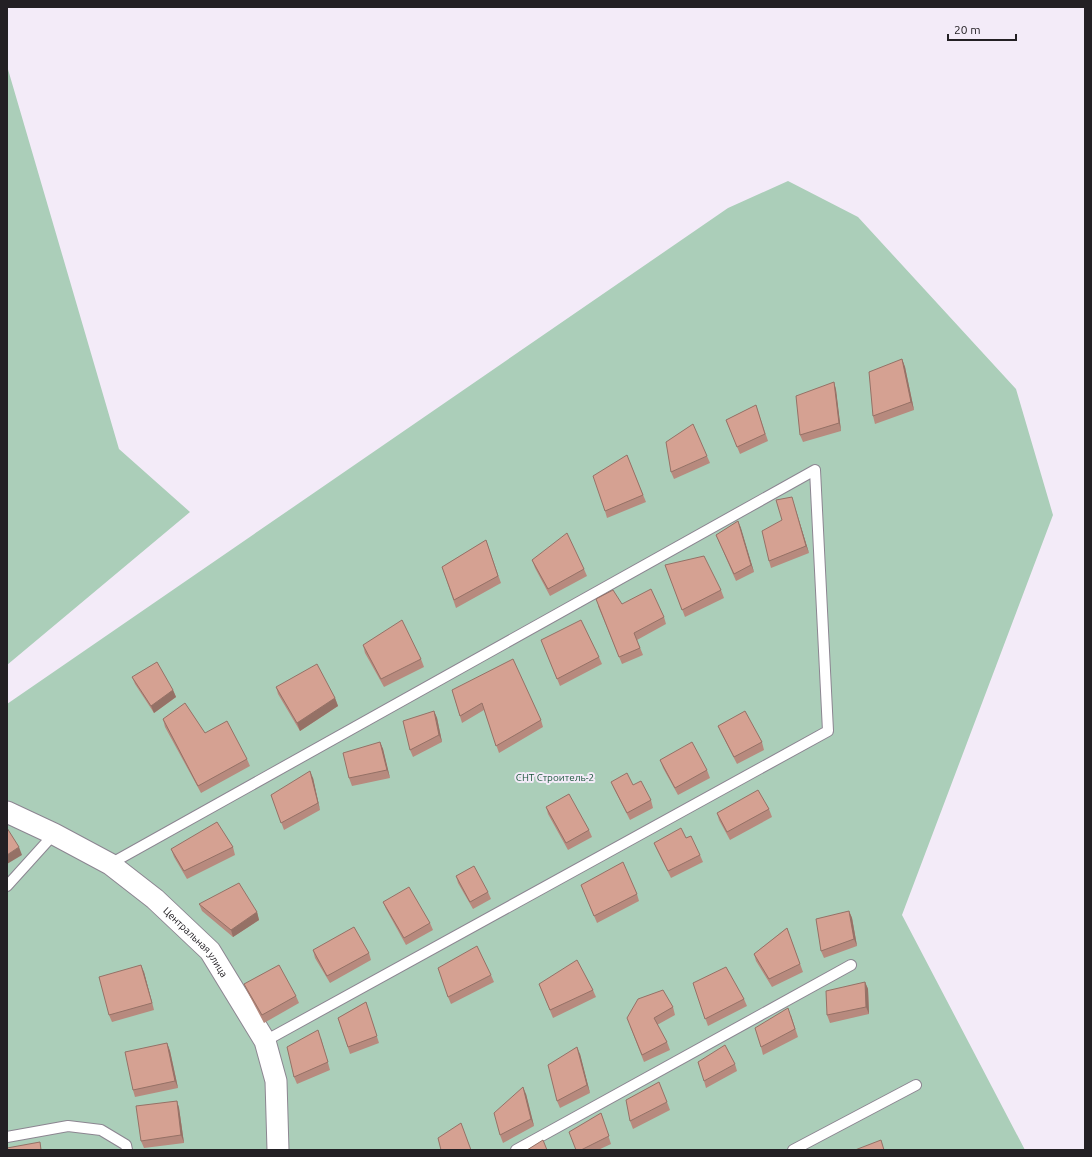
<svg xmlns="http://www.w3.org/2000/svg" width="1092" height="1157" viewBox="0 0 1092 1157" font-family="Ubuntu,sans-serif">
<rect width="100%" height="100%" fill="#f3ebf8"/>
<!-- green -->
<path fill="#abceb9" d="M7,66l112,383 71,63 -183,153z
M788,181l70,36 158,172 37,126 -151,400 123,235h-1018v-446l721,-496z"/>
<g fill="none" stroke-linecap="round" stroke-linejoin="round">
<!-- lane casing -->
<g stroke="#8c8591" stroke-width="12">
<path id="lane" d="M110,864l705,-394 13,261 -563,310
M7,886l47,-52
M7,1137l61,-11 33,4 25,15 1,5
M516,1150l335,-185
M793,1150l123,-65"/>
</g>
<!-- street casing -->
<g stroke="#8c8591" stroke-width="23">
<g id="street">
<path id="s1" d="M7,812l47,22 56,30 45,35 55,52 55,90 11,40 2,69"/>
</g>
</g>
<!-- lane -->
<use href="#lane" stroke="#fff" stroke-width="10"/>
<!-- street -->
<use href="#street" stroke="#fff" stroke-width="21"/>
</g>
<!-- wall -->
<path fill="#b78a7e" d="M902,359l3,8 9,43 -39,14 -2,-8z
M834,382l2,8 5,41 -38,11 -3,-7z
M756,405l12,36 -28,13 -14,-34z
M627,455l19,47 -39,16 -2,-7z
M707,456l3,7 -36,16 -3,-7z
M794,504l15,49 -38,15 -2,-7 13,-41z
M738,521l16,51 -18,9 -20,-46z
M486,540l15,43 -45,25 -14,-41z
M532,560l52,9 3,7 -37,20 -15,-28z
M665,565l56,25 3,8 -39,19z
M622,604l42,13 2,7 -29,16 6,15 -21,9 -24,-58z
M363,645l58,14 3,8 -40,20 -19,-34z
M544,647l55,10 3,7 -42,22z
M132,677l41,13 3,7 -22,16 -19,-29z
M276,687l59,11 3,8 -38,25 -22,-37z
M452,690l89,30 2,7 -44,26 -15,-43 -22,13z
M434,711l3,7 5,24 -29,15 -3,-7z
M163,719l42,14 42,26 3,7 -49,27 -36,-66z
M718,726l44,16 2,8 -27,14 -16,-31z
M380,742l3,7 7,29 -38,8 -3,-8z
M660,760l47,10 3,8 -32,17 -15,-27z
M313,778l7,32 -36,20 -13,-35z
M611,782l40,18 2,8 -23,12 -16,-31z
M546,807l43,23 3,7 -24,13 -20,-36z
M769,809l3,8 -42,23 -11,-20 -2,-7z
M686,838l14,17 3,7 -32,16 -14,-28 -3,-7z
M233,847l2,8 -48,24 -13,-22 -3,-8z
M456,876l32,16 3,7 -18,10 -15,-26z
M581,885l56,9 2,7 -42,22z
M383,902l47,21 3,7 -27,15 -20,-36z
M199,904l58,8 2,8 -26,17 -31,-26z
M849,911l3,7 5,28 -33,12 -3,-7z
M787,928l16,44 -31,15 -16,-26 -2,-7z
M313,950l56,3 2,7 -41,23 -15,-25z
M144,972l10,38 -42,12 -3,-7z
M491,975l3,7 -43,22 -3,-7z
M865,982l3,7 1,25 -39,9 -3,-8z
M693,983l51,16 3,7 -39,20z
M244,984l52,12 3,7 -35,20 -17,-32z
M539,984l54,6 3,7 -43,21z
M366,1002l13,41 -29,11 -12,-36z
M673,1007l2,8 -18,10 10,17 3,8 -26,12 -14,-36z
M791,1015l7,22 -35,18 -2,-8z
M321,1038l9,32 -33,14 -3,-7z
M167,1043l3,8 8,37 -43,9 -2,-7z
M580,1054l10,39 -30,15 -3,-7z
M735,1064l2,7 -31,17 -2,-7z
M526,1094l8,32 -31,17 -3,-8z
M177,1101l2,7 5,35 -40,5 -3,-7z
M667,1102l3,8 -37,19 -3,-8z
M601,1113l10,31 -13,6h-22z"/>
<!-- shaded-wall -->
<path fill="#957166" d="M902,359l3,8 9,43 -3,-8z
M834,382l2,8 5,41 -2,-8z
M792,497l2,7 15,49 -3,-7z
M738,521l3,7 13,44 -3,-7z
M173,690l3,7 -22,16 -3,-7z
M335,698l3,8 -38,25 -3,-8z
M434,711l3,7 5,24 -3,-7z
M380,742l3,7 7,29 -3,-8z
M310,771l3,7 7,32 -2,-7z
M19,847l3,8 -15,9v-9z
M849,911l3,7 5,28 -3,-7z
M257,912l2,8 -26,17 -2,-7z
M141,965l3,7 10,38 -2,-7z
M865,982l3,7 1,25 -3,-7z
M167,1043l3,8 8,37 -3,-7z
M577,1047l3,7 10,39 -3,-8z
M523,1087l3,7 8,32 -3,-7z
M177,1101l2,7 5,35 -3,-8z"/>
<!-- building -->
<path fill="#d5a192" stroke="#957166" d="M902,359l9,43 -38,14 -4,-44z
M834,382l5,41 -39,12 -4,-39z
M756,405l9,29 -28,13 -11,-27z
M693,424l14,32 -36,16 -5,-30z
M627,455l16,40 -38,16 -12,-35z
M792,497l14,49 -37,15 -7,-30 20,-11 -6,-20z
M738,521l13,44 -17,9 -18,-39z
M567,533l17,36 -36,20 -16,-29z
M486,540l12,36 -44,24 -12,-33z
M704,556l17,34 -39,20 -17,-45z
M651,589l13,28 -30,16 6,15 -21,9 -23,-58 17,-9 9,14z
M402,620l19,39 -40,20 -18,-34z
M581,620l18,37 -42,22 -16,-39z
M513,659l28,61 -45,26 -14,-43 -22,13 -8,-26z
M157,662l16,28 -22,16 -19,-29z
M317,664l18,34 -38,25 -21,-36z
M185,703l20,30 22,-12 20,38 -49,27 -35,-67z
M434,711l5,24 -29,15 -7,-29z
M745,711l17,31 -28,15 -16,-31z
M380,742l7,28 -38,8 -6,-25z
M692,742l15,28 -32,18 -15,-28z
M310,771l8,32 -37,20 -10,-28z
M627,773l6,12 8,-4 10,19 -24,13 -16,-31z
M758,790l11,19 -42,23 -10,-19z
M569,794l20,36 -23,13 -20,-36z
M217,822l16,25 -49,24 -13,-22z
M7,828l12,19 -12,8z
M681,828l5,10 5,-2 9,19 -32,16 -14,-28z
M623,862l14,32 -43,22 -13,-31z
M474,866l14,26 -18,10 -14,-26z
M239,883l18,29 -26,18 -32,-26z
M409,887l21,36 -26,15 -21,-36z
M849,911l5,28 -33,12 -5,-32z
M354,927l15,26 -42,23 -14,-26z
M787,928l13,36 -31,15 -15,-25z
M477,946l14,29 -43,22 -10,-29z
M577,960l16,30 -43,20 -11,-26z
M141,965l11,38 -43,12 -10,-38z
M279,965l17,31 -34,19 -18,-31z
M726,967l18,32 -39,20 -12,-36z
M865,982l1,25 -39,8 -1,-24z
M663,990l10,17 -19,11 13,24 -25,13 -15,-37 11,-19z
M366,1002l11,34 -29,11 -10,-29z
M788,1008l7,21 -34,18 -6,-19z
M318,1030l10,32 -34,15 -7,-30z
M167,1043l8,38 -42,9 -8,-38z
M725,1045l10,19 -31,17 -6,-19z
M577,1047l10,38 -30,16 -9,-36z
M659,1082l8,20 -37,19 -4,-21z
M523,1087l8,32 -31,16 -6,-22z
M177,1101l4,34 -40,6 -5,-35z
M601,1113l8,23 -28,14h-5l-7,-18z
M461,1123l10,27h-30l-3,-12z
M543,1140l4,10h-20z
M881,1140l3,10h-29z
M40,1142l1,8h-34v-2z"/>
<g text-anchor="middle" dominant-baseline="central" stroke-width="4" stroke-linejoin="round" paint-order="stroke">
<!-- park labels -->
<g font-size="10" fill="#1a553a" stroke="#f3ebf8">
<text x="555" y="777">СНТ Строитель-2</text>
</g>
<!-- street labels -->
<g font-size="10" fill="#232024" stroke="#f3ebf8">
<text stroke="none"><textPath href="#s1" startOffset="232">Центральная улица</textPath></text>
</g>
</g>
<!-- border -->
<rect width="1092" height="1157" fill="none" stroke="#232024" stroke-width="16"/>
<!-- scale -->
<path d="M948 34v6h68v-6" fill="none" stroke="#232024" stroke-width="2"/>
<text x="954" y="34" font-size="12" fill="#232024" stroke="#f3ebf8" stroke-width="3" paint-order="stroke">20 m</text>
</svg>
